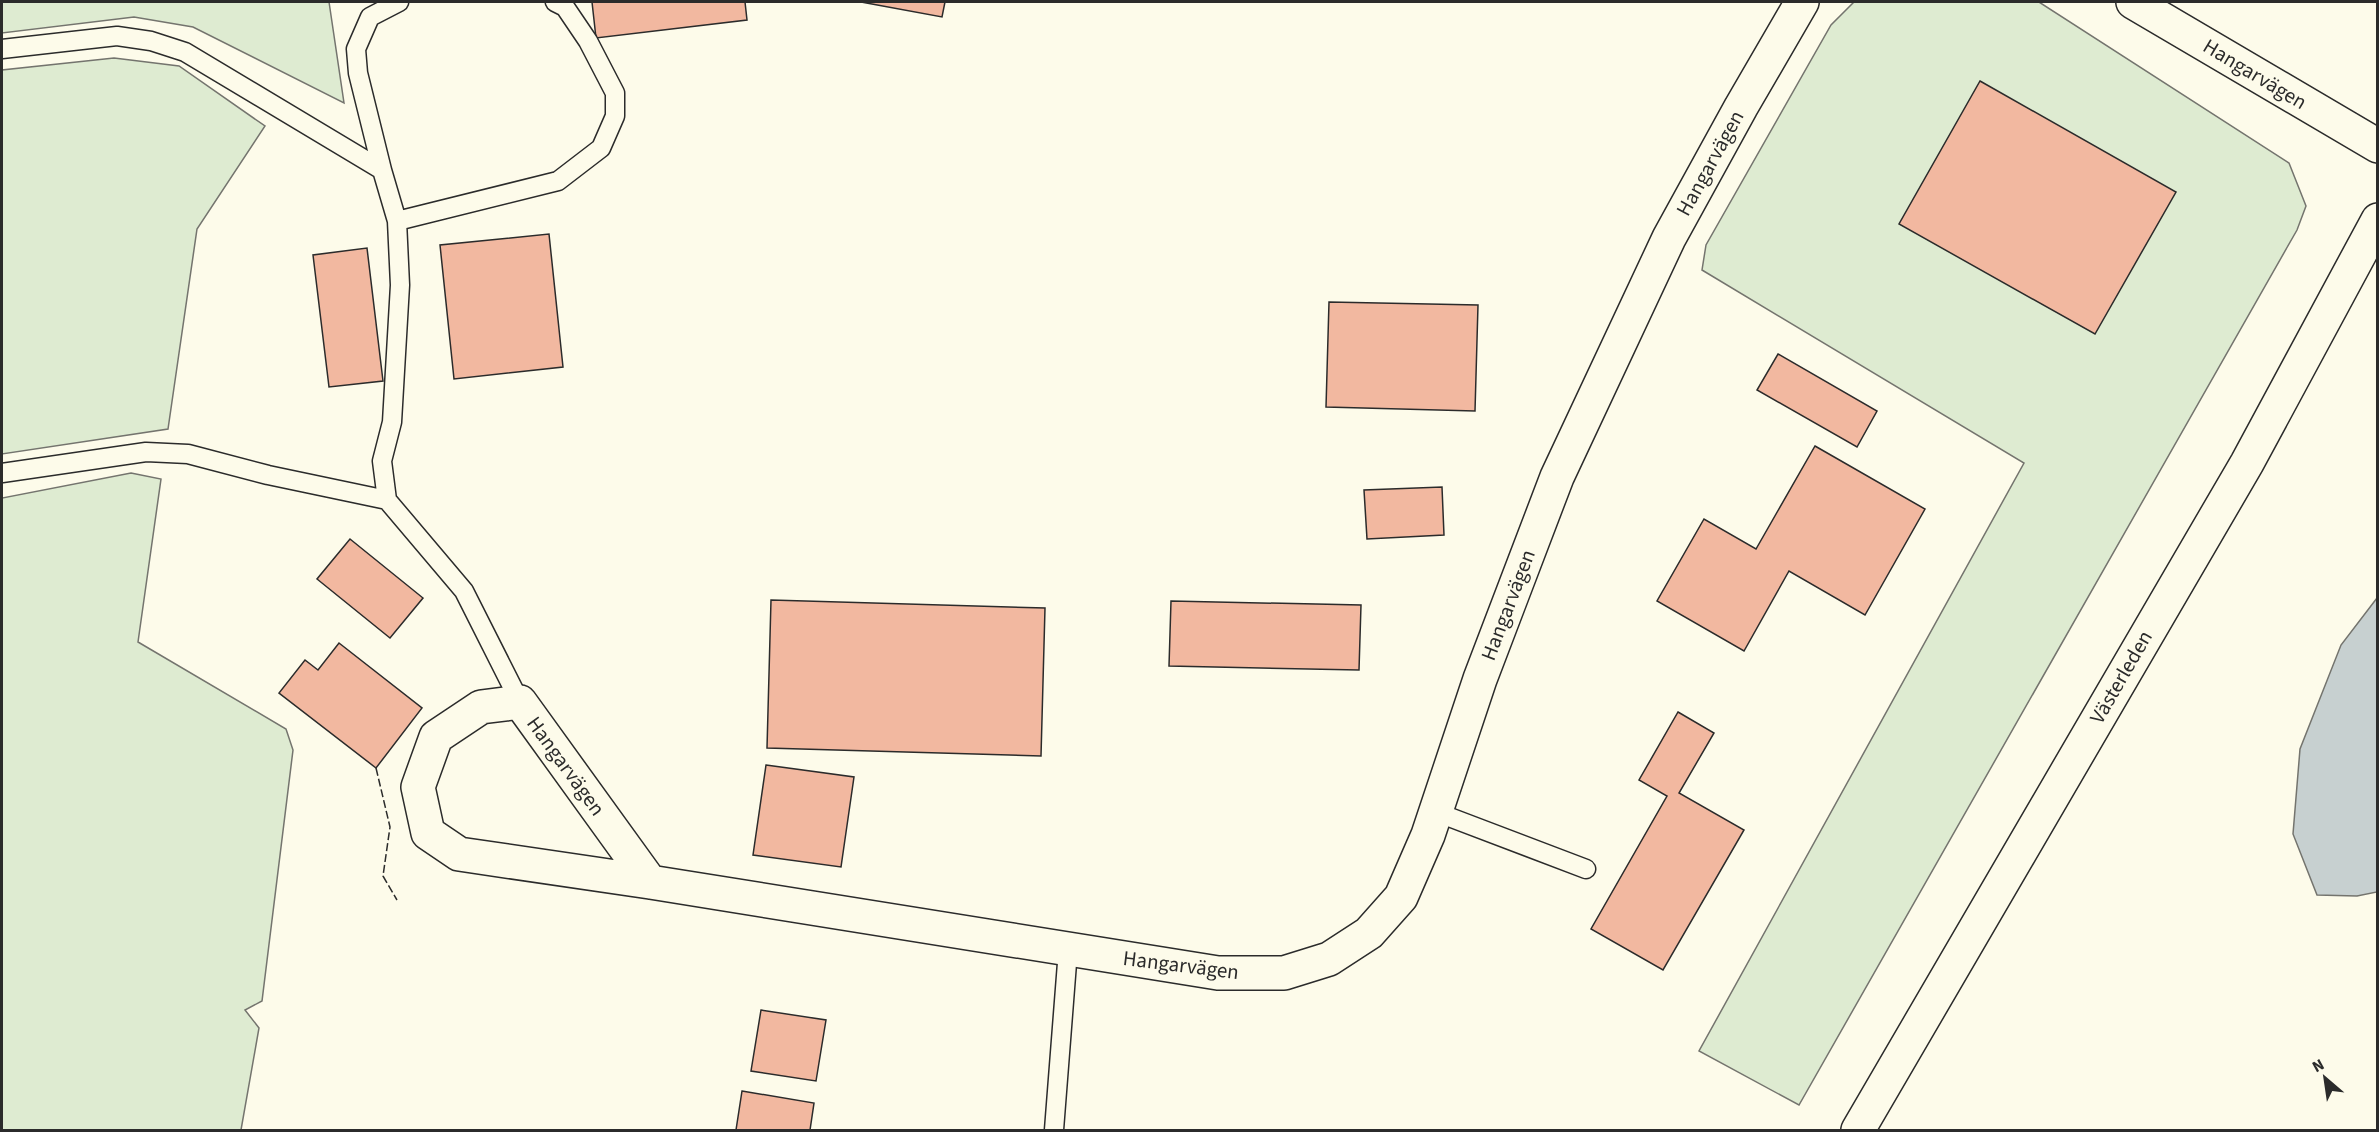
<svg xmlns="http://www.w3.org/2000/svg" width="2379" height="1132" viewBox="0 0 2379 1132" font-family="'Source Sans 3',sans-serif">
<rect width="100%" height="100%" fill="#fdfbea"/>
<!-- green -->
<path fill="#deebd1" stroke="#74746e" stroke-width="1.5" d="M2,2h327l15,101 -151,-76 -59,-10 -132,16z
M1854,2h185l250,161 17,43 -9,24 -498,875 -100,-54 325,-588 -322,-193 4,-25 125,-220z
M114,58l65,8 86,60 -68,103 -29,200 -166,25v-384z
M131,473l30,6 -23,163 148,87 7,21 -31,251 -17,9 14,18 -18,102h-239v-632z"/>
<!-- water -->
<path fill="#c7d0d0" stroke="#74746e" stroke-width="1.5" d="M2377,598v294l-20,4 -40,-1 -24,-61 7,-85 41,-104z"/>
<!-- building -->
<path fill="#f2b8a0" stroke="#2b2b2b" stroke-width="1.5" d="M592,2h153l2,18 -151,18z
M861,2h84l-3,15z
M1980,81l196,111 -81,142 -196,-110z
M549,234l14,133 -109,12 -14,-134z
M367,248l16,133 -54,6 -16,-132z
M1329,302l149,3 -3,106 -149,-4z
M1778,354l99,57 -20,36 -100,-57z
M1815,446l110,63 -60,106 -76,-44 -45,80 -87,-50 47,-82 52,30z
M1442,487l2,48 -77,4 -3,-49z
M350,539l73,59 -33,40 -73,-59z
M771,600l274,8 -4,148 -274,-8z
M1171,601l190,4 -2,65 -190,-4z
M339,643l83,65 -46,60 -97,-75 26,-33 13,10z
M1678,712l36,21 -35,60 65,37 -81,140 -72,-41 76,-133 -28,-16z
M766,765l88,12 -13,90 -88,-12z
M761,1010l65,10 -10,61 -65,-10z
M742,1091l72,12 -4,27h-74z"/>
<g fill="none" stroke-linecap="round" stroke-linejoin="round">
<!-- lane casing -->
<g stroke="#2b2b2b" stroke-width="21">
<path id="lane" d="M2,49l115,-13 34,5 34,11 197,118 15,51 3,64 -8,137 -10,39 5,39
M382,170l-24,-97 -2,-24 14,-32 29,-15
M397,221l161,-40 43,-33 14,-32v-23l-27,-52 -23,-34 -10,-5
M2,473l144,-21 42,2 80,21 119,25 77,91 56,111
M1436,812l150,57
M1054,1130l14,-180"/>
</g>
<!-- street casing -->
<g stroke="#2b2b2b" stroke-width="36">
<path id="street" d="M2133,2l245,144
M650,882l-130,-180 -39,5 -45,30 -18,50 10,46 31,21 191,28 568,91h66l45,-14 40,-26 32,-36 27,-62 52,-156 77,-202 112,-239 72,-131 61,-105"/>
</g>
<!-- secondary casing -->
<g stroke="#2b2b2b" stroke-width="36">
<path id="secondary" d="M1858,1130l389,-667 131,-243"/>
</g>
<!-- lane -->
<use href="#lane" stroke="#fdfbea" stroke-width="18"/>
<!-- street -->
<use href="#street" stroke="#fdfbea" stroke-width="33"/>
<!-- secondary -->
<use href="#secondary" stroke="#fdfbea" stroke-width="33"/>
<!-- fence -->
<path stroke="#2b2b2b" stroke-width="1.5" stroke-dasharray="8 3" stroke-linecap="butt" d="M376,768l14,59 -7,49 14,24"/>
</g>
<g text-anchor="middle" dominant-baseline="central" stroke-width="4.5" stroke-linejoin="round" paint-order="stroke">
<!-- street labels -->
<g font-size="21" fill="#2b2b2b" stroke="#fdfbea">
<text transform="translate(2255 74) rotate(31)">Hangarvägen</text>
<text transform="translate(1710 163) rotate(-61)">Hangarvägen</text>
<text transform="translate(1508 605) rotate(-69)">Hangarvägen</text>
<text transform="translate(2121 677) rotate(-60)">Västerleden</text>
<text transform="translate(566 766) rotate(54)">Hangarvägen</text>
<text transform="translate(1181 965) rotate(7)">Hangarvägen</text>
</g>
</g>
<!-- border -->
<rect width="2379" height="1132" fill="none" stroke="#2b2b2b" stroke-width="6"/>
<!-- north arrow -->
<g transform="translate(2325 1078) rotate(331)" stroke="#fdfbea" stroke-width="4.5" paint-order="stroke">
<path d="M0-4.5L10 22L0 15L-10 22Z" fill="#2b2b2b"/>
<text y="-9" font-size="16" font-weight="bold" text-anchor="middle" fill="#2b2b2b">N</text>
</g>
</svg>
